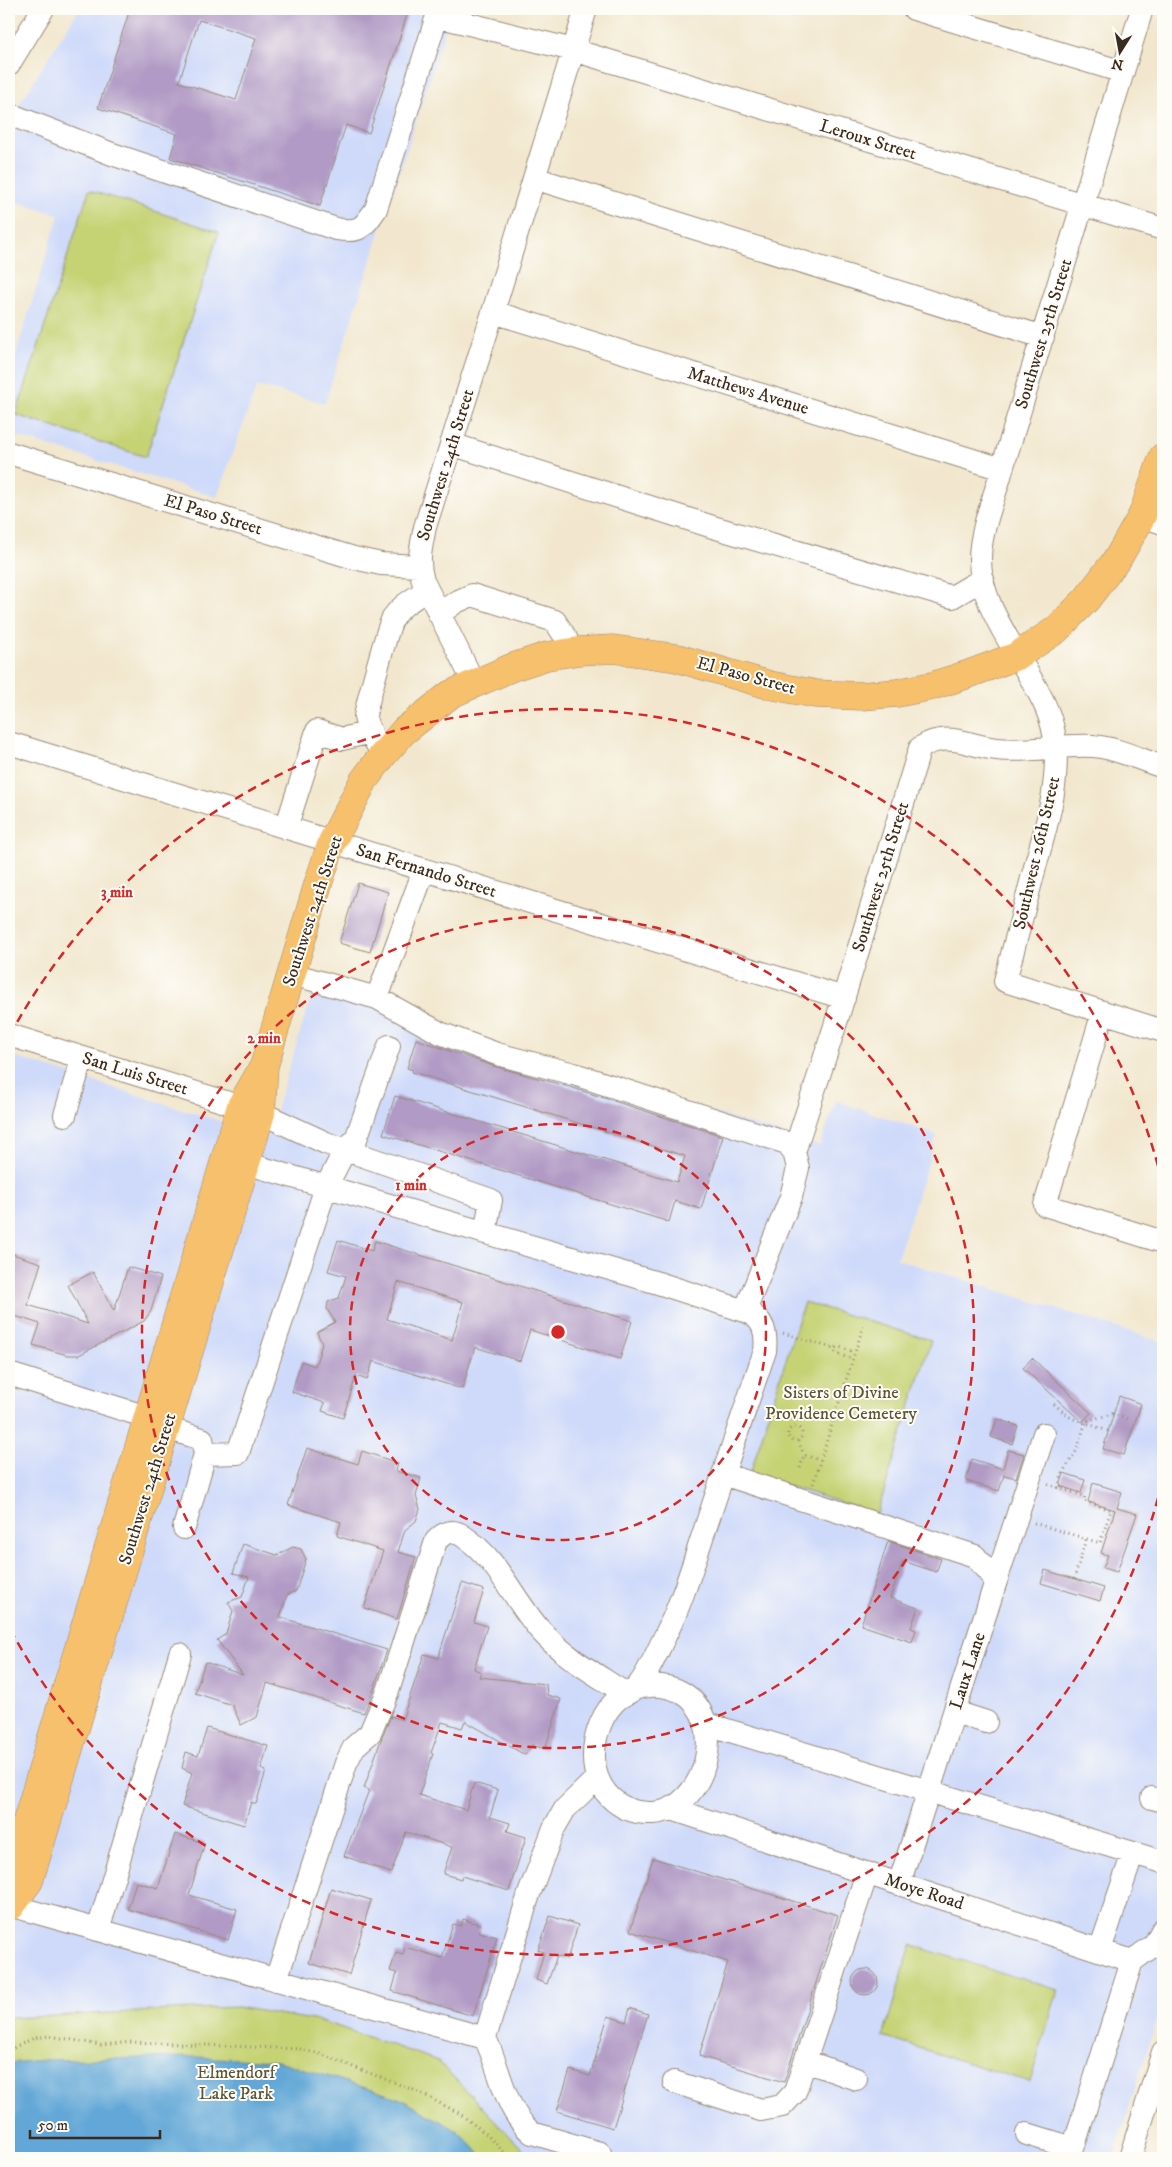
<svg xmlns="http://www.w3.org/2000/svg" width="1172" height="2167" viewBox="0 0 1172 2167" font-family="'IM FELL DW Pica',serif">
<rect width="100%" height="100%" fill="#fdfcf7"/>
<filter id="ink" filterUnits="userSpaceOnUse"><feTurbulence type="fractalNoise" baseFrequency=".02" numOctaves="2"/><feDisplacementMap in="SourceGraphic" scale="10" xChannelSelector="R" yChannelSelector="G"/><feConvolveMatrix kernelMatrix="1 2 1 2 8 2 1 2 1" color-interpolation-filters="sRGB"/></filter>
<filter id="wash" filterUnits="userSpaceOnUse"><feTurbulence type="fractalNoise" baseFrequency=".0096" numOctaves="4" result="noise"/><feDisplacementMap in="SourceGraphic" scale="20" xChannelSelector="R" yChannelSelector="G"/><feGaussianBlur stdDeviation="1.12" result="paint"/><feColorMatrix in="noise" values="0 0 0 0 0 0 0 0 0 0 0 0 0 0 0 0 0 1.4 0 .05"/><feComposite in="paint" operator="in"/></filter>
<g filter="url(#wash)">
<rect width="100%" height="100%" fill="#f2e7ce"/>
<!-- built -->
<path fill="#cfdafa" d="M79,9h373l-127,394 -68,-17 -40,111 -208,-63v-58l50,-161 -50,-16v-78z
M314,987l506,159 16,-45 101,34 -40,124 266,83v659l-50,157h-582l-93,-97 -201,-54 -228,11v-963l259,81z"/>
<!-- green -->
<path fill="#c6d375" stroke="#807e4a" d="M89,190l130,42 -73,225 -130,-42z
M804,1302l127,38 -54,174 -127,-40z
M911,1945l147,45 -28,92 -147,-45z
M237,2007l87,15 114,39 93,97h-522v-140z"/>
<!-- water -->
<path fill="#62a7d7" stroke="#4e687a" d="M195,2057l83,4 121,37 59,33 26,27h-475v-95l34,-3z"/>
<g id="blocks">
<!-- building -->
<path fill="#b19ac5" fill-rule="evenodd" d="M130,9h279l-40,124 -23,-8 -26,81 -150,-48 7,-24 -79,-26zM199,20l57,18 -20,62 -57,-18z
M358,883l30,9 -18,60 -31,-9z
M416,1039l77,27 77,21 153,49 -22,73 -26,-8 -6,21 -286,-88 12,-38 282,86 8,-26 -273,-84 1,-2 -6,-2z
M338,1240l34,11 3,-10 257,80 -12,38 -90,-29 -10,31 -45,-14 -13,42 -89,-28 -6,19 -11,-4 -13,42 -21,-7 3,-8 -33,-11 9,-31 14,5 7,-22 -5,-12 18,-10 -8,-13 1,-7 11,-4 7,-22 -18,-5zM398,1282l65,20 -11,38 -65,-21z
M9,1253l32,10 -13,42 60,19 -20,-39 25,-13 21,39 14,-44 33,10 -10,34 -7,10 -65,34h-12l-34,-10 7,-21 -31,-10z
M1032,1358l59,55 -9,9 -59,-54z
M1119,1396l22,8 -17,51 -21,-6z
M997,1419l21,7 -6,18 -21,-7z
M307,1448l51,16 4,-13 36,12 -2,8 25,7 -5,18 4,13 -4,12 -11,9 -7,22 18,5 -19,62 -33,-11 19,-57 -46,-15 4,-14 -53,-17z
M1008,1450l16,4 -8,24 -12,-3 -5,16 -33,-10 6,-22 31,10z
M1064,1473l21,7 -4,13 -21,-7z
M1093,1483l29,9 -5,16 20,6 -20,58 -14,-4 5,-13 -7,-2 14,-43 -27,-8z
M888,1541l53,18 -5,13 -33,-11 -13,37 28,10 -7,20 5,2 -4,12 -51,-17z
M243,1544l34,11 16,-8 8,2 5,10 -10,32 -9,4 -7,22 107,33 -13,39 -10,24 -97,-30 -10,34 -16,8 -9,-20 -37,-12 10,-31 38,13 -26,-35 9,-6 7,-23 -5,-9 14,-5 7,-20 -16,-4z
M1045,1570l59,18 -4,13 -59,-18z
M462,1583l22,7 -10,32 13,4 -13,43 7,3 -2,5 67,7 1,11 14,4 -16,50 -13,-4 -7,10 -60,-34 -3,7 -20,-6 -11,31 2,1 -14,41 47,15 8,-27 24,7 -8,27 20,6 -3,8 19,6 -17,54 -47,-15 -1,3 -18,-5 9,-27 -46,-15 -15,41 -47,-17 25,-66 -5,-2 17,-48 10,-24 11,4 22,-66 14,4z
M207,1728l61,18 -7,23 5,2 -10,33 -5,-2 -7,23 -62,-19 10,-33 -10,-5 4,-16 12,4z
M175,1834l30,9 -16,52 48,14 -9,31 -100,-31 8,-27 22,6z
M653,1858l185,57 -54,167 -85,-26 29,-94 -98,-31z
M331,1888l40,12 -22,75 -40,-12z
M550,1916l28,9 -11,34 -10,-3 -10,28 -11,-4 8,-28 -6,-2z
M463,1919l18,6 -2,7 18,5 -24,79 -81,-25 5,-18 -7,-2 6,-18 7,2 2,-8 37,11 11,-34 8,2z
M852 1982a13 13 0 1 1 26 0a13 13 0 1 1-26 0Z
M630,2008l18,6 -35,114 -56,-17 13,-41 20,6 18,-60 18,6z"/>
</g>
</g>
<g filter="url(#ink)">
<use href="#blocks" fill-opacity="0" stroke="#968876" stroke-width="1"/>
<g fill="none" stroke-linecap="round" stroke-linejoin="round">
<!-- minor casing -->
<g stroke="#968876" stroke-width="24">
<path id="minor" d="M914,9l209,63
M1142,9l-140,460c-7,28 -21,58 -22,88 -1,39 24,75 43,108 12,21 27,44 31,69 7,46 -7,89 -19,133 -10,38 -20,76 -30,114l158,50
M9,64l34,-55
M9,114l103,40 224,75c24,4 27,-1 40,-20l61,-193 136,34 590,179
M534,178l509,159
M493,312l509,157
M451,444l262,83 239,70 31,-18
M9,453l345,105 27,6 37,2
M1142,516l21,7
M439,614l17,-12 16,-7 83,26 11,17 5,14
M474,683l-51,-102c-6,-20 -2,-33 2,-54l68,-215 93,-303
M9,743l835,255
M383,755c-6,-11 -16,-25 -18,-38 0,-7 23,-90 27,-97 7,-14 23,-22 35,-30
M286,828l31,-97 25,8 29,-7
M292,974l85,24 47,-128
M377,998l63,35 57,21 77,20 213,69 7,9 4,16 -7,29 -46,114
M1103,1012l-58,193 118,37
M9,1035l252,78 65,30 165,57 -6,33
M65,1115l17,-57
M794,1152l40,-123 86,-281c27,-18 48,-2 77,1 32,4 64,-5 96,-3 24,2 48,14 70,21
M245,1163l413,120 87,28c19,7 22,22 20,40 -20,57 -39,115 -58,172 -13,38 -24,77 -42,113 -8,16 -16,36 -27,50 -4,5 -13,8 -19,12 -16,13 -25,37 -25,57 -1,34 25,60 59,58 52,-3 78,-93 28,-121 -14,-7 -29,-8 -44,-4
M9,1374l154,48
M166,1428l36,11 3,15 -21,74
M205,1454l33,-1 88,-266 19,-37 11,-11 33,-93
M723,1474l252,82 21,25 -97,303
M996,1581l48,-147
M955,1712l31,10
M707,1724l456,138
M1152,1798l11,3
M672,1809l460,152
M9,1905l476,133 44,-144 25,-66 11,-19 32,-31
M98,1930l82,-276
M1100,1950l33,-97
M1132,1961l22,-16 9,-16
M276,1980l70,-217 8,-16 16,-14 18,-42 48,-150c8,-9 17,-12 27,-5 35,23 50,63 77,94 24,27 56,44 86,64
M485,2038c16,32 19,72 47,95l68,20
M805,2061l51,18
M674,2082l87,28 21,-4 13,-14 72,-219
M1027,2134l46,14
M1070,2158l62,-197
M1130,2158l33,-106"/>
</g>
<!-- major casing -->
<g stroke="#968876" stroke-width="29">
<path id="major" d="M11,1882v-8l230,-768 20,-35
M11,1906l18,-25 232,-768 3,-47 55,-185 13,-39 32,-62 19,-25 21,-24 47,-37 62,-27 34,-11 32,-5 34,-2 64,9 92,27 47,9 46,2 35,-3 35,-7 34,-11 51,-19 39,-26 30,-30 32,-42 24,-42 21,-59"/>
</g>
<!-- path -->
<path stroke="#968876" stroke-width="3" stroke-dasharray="1 4" stroke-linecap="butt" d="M783,1333l49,15 7,-1 16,5
M832,1348l5,6 15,5
M1054,1404l17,14 37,13
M788 1434a7 7 0 1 1 14 0a7 7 0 1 1-14 0Z
M798,1441l6,14
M800,1468l4,-13 16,5
M813,1484l51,-160
M1058,1488l5,-16 14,-22 9,-29 26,-7 15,5
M1034,1523l66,20 11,-33 -27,-9 1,-5 -39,-12
M1074,1579l12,-40
M9,2050l25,-12 16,-2 51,9 31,-3 168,7 20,5 96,37 43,22 27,21 24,24"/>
<!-- minor -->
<use href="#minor" stroke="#fff" stroke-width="22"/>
<!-- major -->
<use href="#major" stroke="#f7c06c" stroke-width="28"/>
</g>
</g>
<!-- distance rings -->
<g fill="none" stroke="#d62828" stroke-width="2.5" stroke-dasharray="9 6">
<circle cx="558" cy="1332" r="208"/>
<circle cx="558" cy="1332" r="416"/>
<path d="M1162 1483A623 623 0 0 1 10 1629M10 1035A623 623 0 0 1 1162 1181"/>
</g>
<g text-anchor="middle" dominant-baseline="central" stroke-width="4" stroke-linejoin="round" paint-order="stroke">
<!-- street labels -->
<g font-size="18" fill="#3b2a1e" stroke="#fdfcf7">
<text transform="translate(868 140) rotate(17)">Leroux Street</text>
<text transform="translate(1044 334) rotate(-73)">Southwest 25th Street</text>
<text transform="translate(748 391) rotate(17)">Matthews Avenue</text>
<text transform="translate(446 465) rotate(-73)">Southwest 24th Street</text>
<text transform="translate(213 515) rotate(17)">El Paso Street</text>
<text transform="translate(746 676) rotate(15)">El Paso Street</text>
<text transform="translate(1037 853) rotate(-77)">Southwest 26th Street</text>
<text transform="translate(426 871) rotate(17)">San Fernando Street</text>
<text transform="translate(881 877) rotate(-73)">Southwest 25th Street</text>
<text transform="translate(313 911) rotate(-72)">Southwest 24th Street</text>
<text transform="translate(135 1074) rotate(17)">San Luis Street</text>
<text transform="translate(148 1489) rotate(-73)">Southwest 24th Street</text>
<text transform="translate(968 1671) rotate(-72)">Laux Lane</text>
<text transform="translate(924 1892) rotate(18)">Moye Road</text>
</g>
<!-- park labels -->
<g font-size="18" fill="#5e5434" stroke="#fdfcf7">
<text x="841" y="1393">Sisters of Divine<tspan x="841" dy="21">Providence Cemetery</tspan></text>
<text x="236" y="2073">Elmendorf<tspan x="236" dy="21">Lake Park</tspan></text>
</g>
</g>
<circle cx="558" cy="1332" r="8" fill="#d62828" stroke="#fdfcf7" stroke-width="2.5"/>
<g font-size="15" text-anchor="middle" font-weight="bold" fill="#d62828" stroke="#fdfcf7" stroke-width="4" stroke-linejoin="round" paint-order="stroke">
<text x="117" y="897">3 min</text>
<text x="264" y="1043">2 min</text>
<text x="411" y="1190">1 min</text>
</g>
<!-- margin -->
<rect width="1172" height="2167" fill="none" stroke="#fdfcf7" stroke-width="30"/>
<!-- north arrow -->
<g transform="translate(1120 52) rotate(191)" stroke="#fdfcf7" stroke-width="4" paint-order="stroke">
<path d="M0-4L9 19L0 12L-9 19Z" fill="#3b2a1e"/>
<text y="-8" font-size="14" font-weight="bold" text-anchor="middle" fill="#3b2a1e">N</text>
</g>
<!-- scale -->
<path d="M30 2130v8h130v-8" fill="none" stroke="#3b2a1e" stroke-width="2.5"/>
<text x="38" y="2130" font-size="15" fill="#3b2a1e" stroke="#fdfcf7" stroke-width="4" paint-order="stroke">50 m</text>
</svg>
